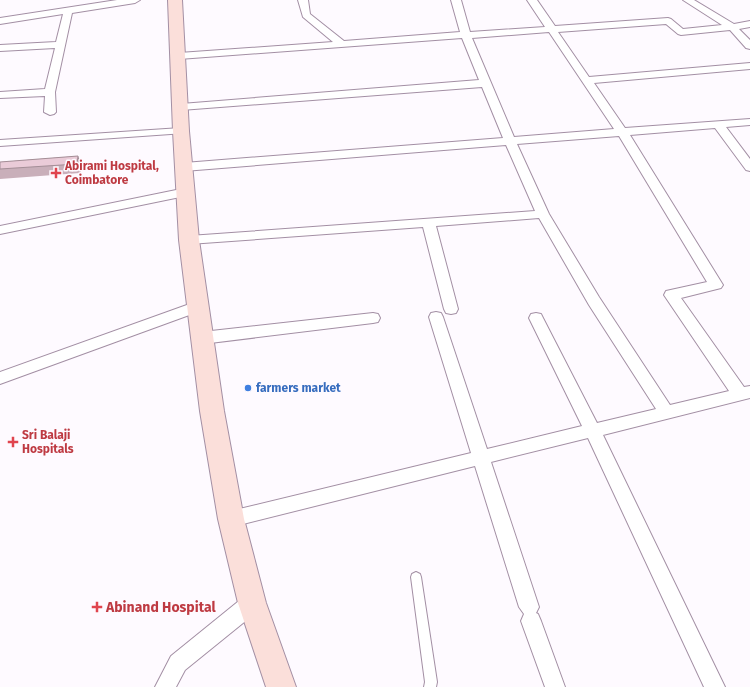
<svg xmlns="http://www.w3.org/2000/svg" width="750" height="687" viewBox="0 0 750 687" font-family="'Fira Sans',sans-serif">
<rect width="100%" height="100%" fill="#fefaff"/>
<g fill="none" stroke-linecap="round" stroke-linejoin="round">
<!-- service casing -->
<g stroke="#a38fa4" stroke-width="2">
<path id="service" d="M416,572l4,2 1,3 16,105 -1,5h-12l1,-5 -14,-105 1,-3z"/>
</g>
<!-- minor casing -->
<g stroke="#a38fa4" stroke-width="2">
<path id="minor" d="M117,0h23l-5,3 -63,10 -17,79 1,20 -2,2 -4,1 -6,-3 1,-16 -45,2v-6l45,-3 10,-41 -55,3v-6l56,-3 7,-28 -63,10v-6z
M298,0h10l2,14 34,27 116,-9 -9,-32h10l9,32 75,-5 -18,-27h10l18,26 113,-8 3,1 12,10 39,-4 -39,-25h11l40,24 16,-3v6l-11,2 11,11v9l-4,-1 -16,-18 -49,5 -3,-1 -12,-10 -108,8 31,45 161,-14v6l-156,14 31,45 125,-9v6l-24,2 24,32v12l-4,-1 -31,-42 -85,7 93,150 -2,3 -40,10 63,89 6,-1v12l-147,37 122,252h-21l-116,-249 -97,24 48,145 -3,6 2,1 3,7 24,66h-20l-24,-66 3,-7 -5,-7 -44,-141 -244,61 -6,-2 -3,-6 3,-6 6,-2 240,-58 -42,-136 2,-4 5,-1 5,1 2,4 44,132 95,-23 -53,-108 2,-4 5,-1 5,1 2,4 54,105 59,-14 -67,-104 -50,-87 -103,8 22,83 -2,4 -5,1 -5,-1 -2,-4 -21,-82 -234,17 -5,-1 -2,-3 2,-3 5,-1 346,-25 -29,-66 -322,26 -4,-1 -2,-3 2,-3 4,-1 319,-25 -21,-51 -301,23 -4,-1 -2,-2 6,-3 298,-24 -17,-42 -283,21 -5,-3 5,-3 154,-11 -30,-25zM549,32l65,97 -100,8 -42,-99zM619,136l88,146 -41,9 -2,4 65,96 -59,14 -71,-108 -50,-83 -32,-70z
M181,128l4,1 2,2 -2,2 -185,13v-6z
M186,188l4,1 2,3 -2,3 -190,39v-8z
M198,301l5,1 2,4 -2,4 -203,74v-12z
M373,313l5,1 2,4 -2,4 -5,1 -171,21 -5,-2 -2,-4 2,-4 5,-2z
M252,594l7,2 3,7 -3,7 -74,60 -9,17h-21l16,-31 74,-60z"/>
</g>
<!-- secondary casing -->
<g stroke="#a38fa4" stroke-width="2">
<path id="secondary" d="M168,0h14l7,131 10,109 25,171 20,108 22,84 30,84h-30l-28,-84 -20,-84 -18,-108 -21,-171 -6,-109z"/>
</g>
<!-- service -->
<use href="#service" fill="#fff" fill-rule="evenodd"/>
<!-- minor -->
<use href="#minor" fill="#fff" fill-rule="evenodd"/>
<!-- secondary -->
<use href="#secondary" fill="#fbdfda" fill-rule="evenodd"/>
</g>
<!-- wall -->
<path fill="#c9afba" d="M78,156l4,10 -2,7 -80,6v-17z"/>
<!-- shaded-wall -->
<path fill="#a48e97" d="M78,156l4,10 -2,7 -3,-9z"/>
<!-- building -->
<path fill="#eacbd8" stroke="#a48e97" d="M78,156l-1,8 -77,5v-7z"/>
<!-- markers -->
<g fill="#e0444e" stroke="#fefaff" stroke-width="1.5">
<path d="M54 167h4v4h4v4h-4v4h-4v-4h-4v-4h4z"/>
<path d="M11 436h4v4h4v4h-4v4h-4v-4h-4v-4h4z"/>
<path d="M95 601h4v4h4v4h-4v4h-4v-4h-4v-4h4z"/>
</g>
<circle fill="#3f7fe0" stroke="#fefaff" stroke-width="1.5" cx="248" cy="388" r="4"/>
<g text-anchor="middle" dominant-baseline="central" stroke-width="3" stroke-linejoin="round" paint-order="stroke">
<!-- health labels -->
<g font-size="12" font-weight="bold" fill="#be3a42" stroke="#fefaff" text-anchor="start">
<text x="65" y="166">Abirami Hospital,<tspan x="65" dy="14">Coimbatore</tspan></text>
<text x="22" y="435">Sri Balaji<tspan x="22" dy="14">Hospitals</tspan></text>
</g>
<!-- shop labels -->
<g font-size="12" font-weight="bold" fill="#366cbe" stroke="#fefaff" text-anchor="start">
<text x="256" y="388">farmers market</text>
</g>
<!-- near-health labels -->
<g font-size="14" font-weight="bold" fill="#be3a42" stroke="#fefaff" text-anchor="start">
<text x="106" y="607">Abinand Hospital</text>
</g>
</g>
</svg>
